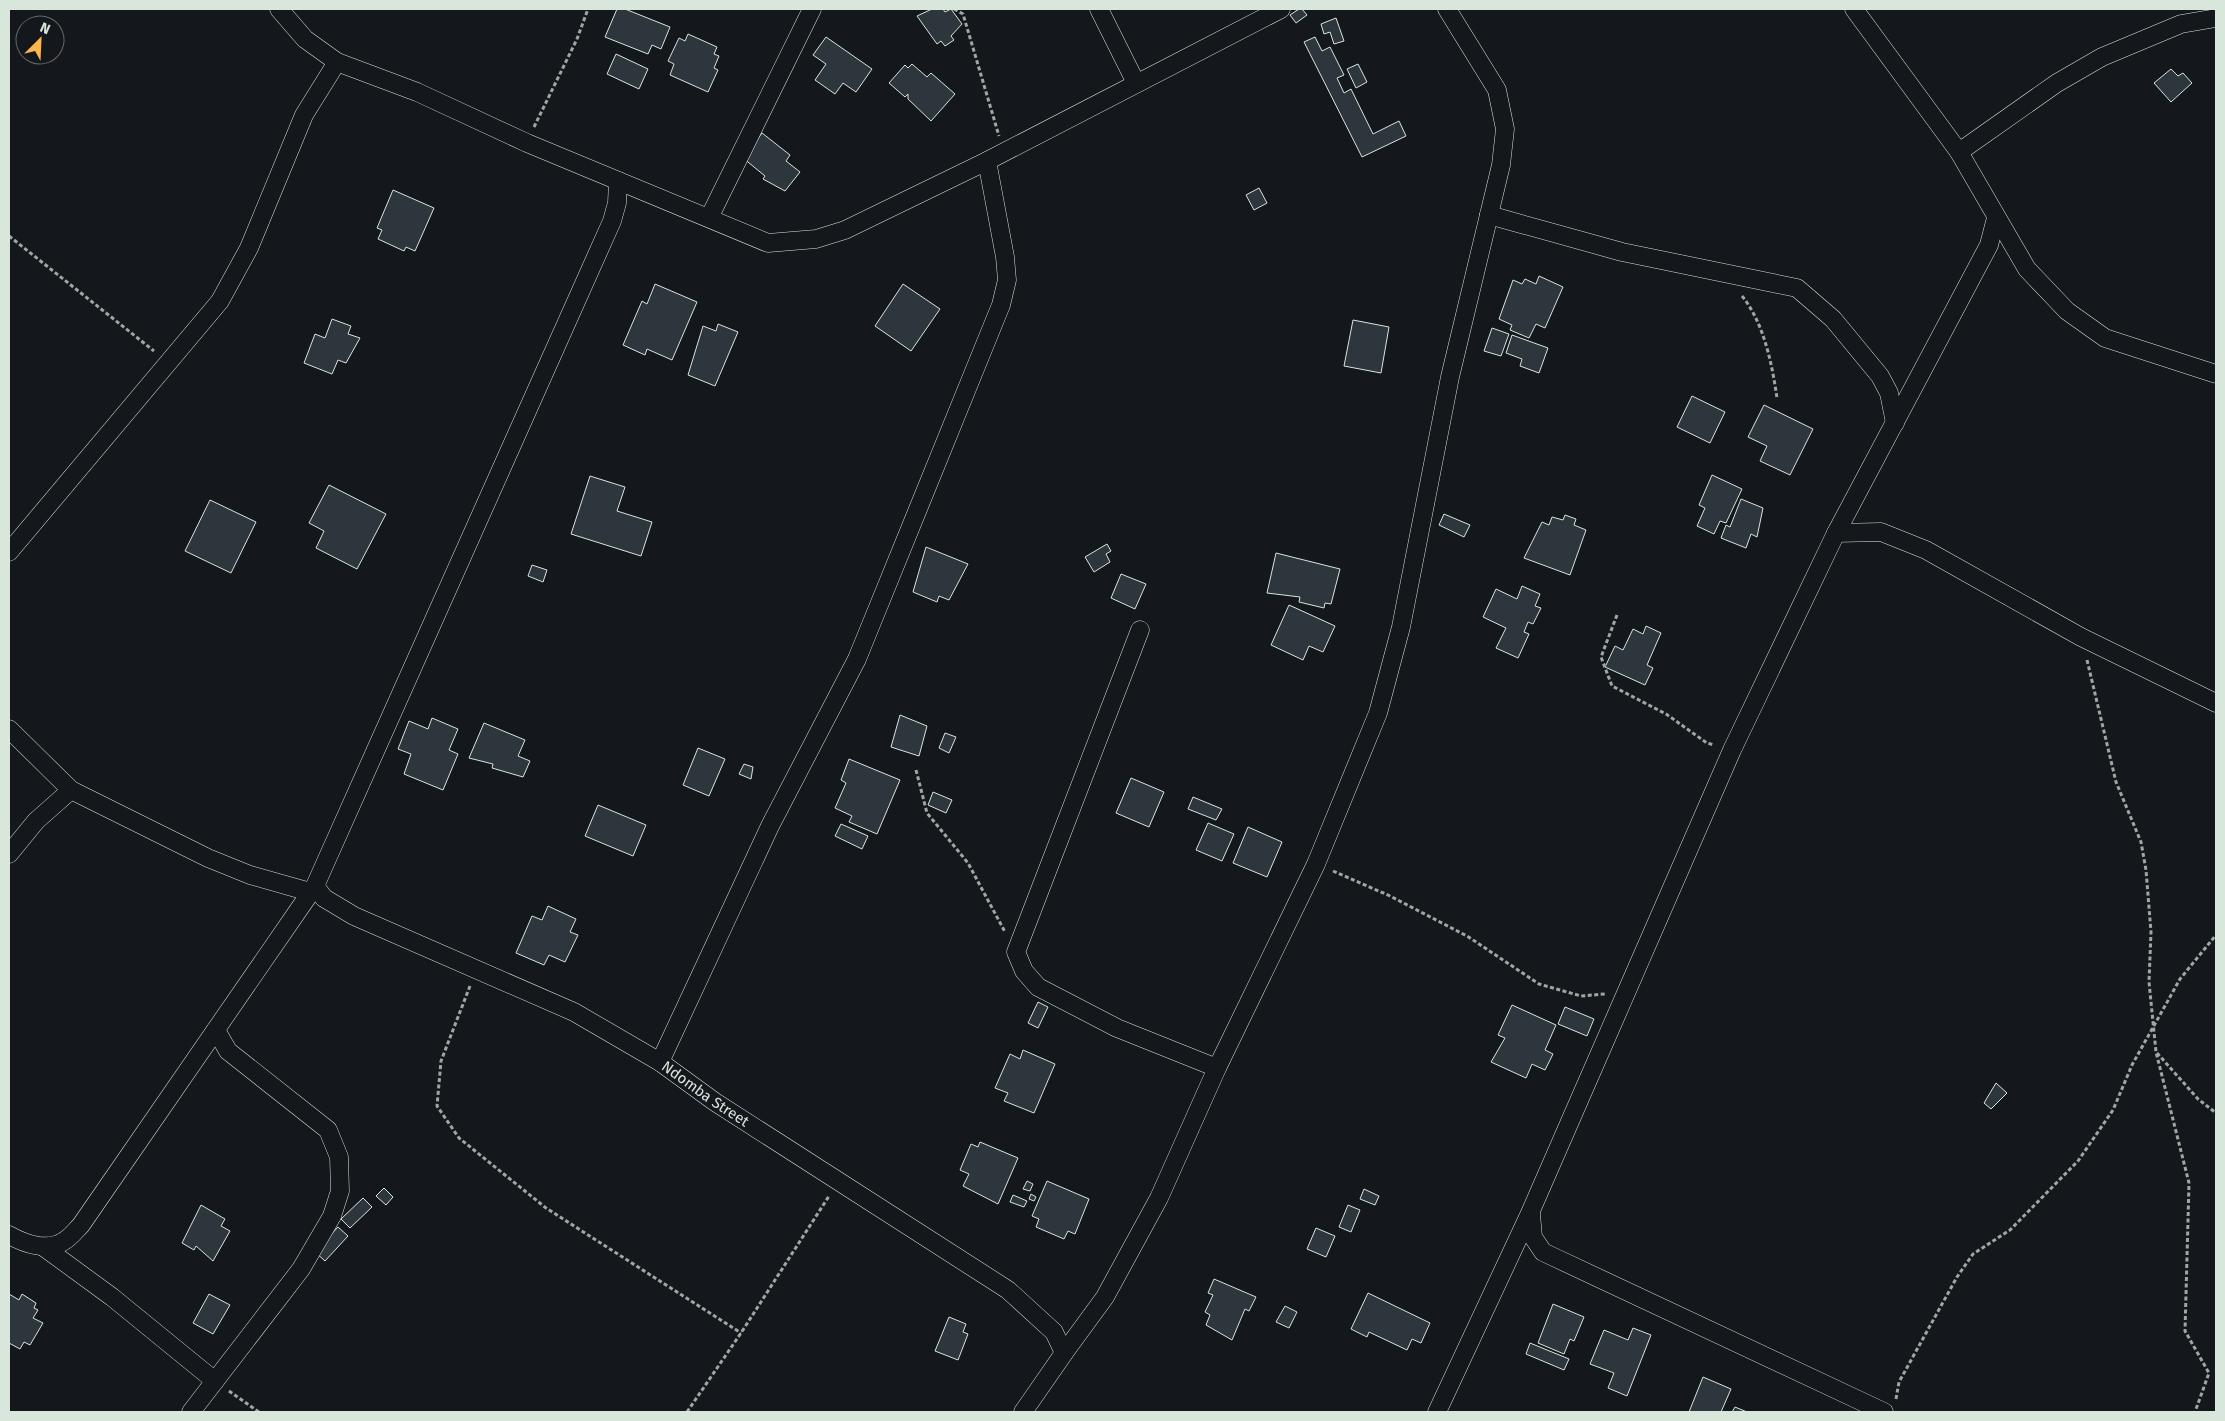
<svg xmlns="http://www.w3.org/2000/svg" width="2225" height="1421" viewBox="0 0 2225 1421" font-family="'Fira Sans',sans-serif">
<rect width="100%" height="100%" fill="#14181c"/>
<!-- building -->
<path fill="#2c363c" stroke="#d8e6dc" d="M617,9h8l45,18 -9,22 -9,-4 -4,9 -43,-17z
M932,9h11l2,3 6,-3 11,15 -11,12 3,4 -9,6 -4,-5 -4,3 -20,-28z
M1299,9h3l5,6 -11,8 -6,-8z
M1336,18l8,23 -10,3 -4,-12 -6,2 -3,-10z
M688,34l29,13 -3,7 5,2 -5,12 4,2 -10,22 -38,-17 4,-11 -6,-3 11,-23 6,3z
M826,37l46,32 -16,23 -13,-9 -8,11 -20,-14 11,-16 -13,-9z
M1315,37l7,14 8,-4 14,28 -7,3 7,15 7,-4 22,45 26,-13 7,15 -44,21 -58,-115z
M616,54l32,15 -9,20 -32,-15z
M912,64l15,13 4,-4 24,21 -24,27 -23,-22v-5l-3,3 -16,-14 16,-18 3,3z
M1358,64l9,18 -11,6 -9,-19z
M2171,69l7,7 5,-3 9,10 -21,19 -17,-19z
M762,133l28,22 -4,6 14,11 -15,19 -22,-12 2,-3 -22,-18z
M1259,188l8,15 -13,7 -8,-15z
M393,190l41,18 -19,43 -9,-4 -2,4 -26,-12 4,-9 -5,-2z
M1539,276l24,11 -18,41 -9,-4 -7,14 -19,-8 2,-5 -13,-6 14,-39 9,4 3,-5 11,5z
M655,284l42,18 -25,58 -25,-11 -2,6 -22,-10 19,-44 5,3z
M903,284l37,25 -29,42 -36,-25z
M332,319l19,7 -3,8 12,4 -14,25 -8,-3 -6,14 -28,-11 11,-29 10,4z
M1353,320l36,7 -8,46 -37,-7z
M718,324l20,8 -23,54 -27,-11 15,-49 13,5z
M1492,328l17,6 -8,22 -17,-5z
M1512,335l36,13 -9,25 -19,-7 2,-7 -16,-6z
M1692,396l33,16 -15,31 -33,-16z
M1764,405l49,24 -23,46 -30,-14 7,-15 -19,-9z
M1712,475l30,14 -16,34 -6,-2 -6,13 -17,-8 8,-18 -6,-3z
M590,476l35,11 -8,24 35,11 -11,34 -70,-22z
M329,485l57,29 -29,55 -41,-21 8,-17 -15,-8z
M1741,499l22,9 -6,29 -6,-3 -5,14 -25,-10 5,-13 4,2z
M210,500l46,22 -25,51 -46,-22z
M1444,514l26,11 -6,12 -25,-12z
M1565,515l11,4 -2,6 12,5 -16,45 -46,-17 18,-36 7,3 3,-8 11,3z
M1107,544l4,7 -5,3 4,8 -16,10 -9,-15z
M926,547l42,17 -19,36 -10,-4 -2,6 -24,-10z
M1276,553l64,16 -9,35 -6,-1 -1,5 -25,-6 1,-5 -33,-4z
M532,565l15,5 -4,12 -15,-6z
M1121,574l25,10 -11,25 -24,-11z
M1522,586l18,8 -5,12 6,2 -8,16 -5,-2 -4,10 5,2 -11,24 -22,-10 10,-20 -23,-11 13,-28 21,10z
M1289,605l46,21 -12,26 -14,-6 -6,14 -32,-15z
M1646,626l15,7 -14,32 6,3 -8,17 -40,-18 10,-21 8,4 10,-21 10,5z
M900,715l27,11 -8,30 -28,-9z
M432,718l26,11 -9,21 9,4 -15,36 -39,-16 7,-20 -13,-5 11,-28 19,8z
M484,723l41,17 -7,16 12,5 -7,16 -31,-9 1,-4 -24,-6z
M945,733l11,4 -7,16 -10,-5z
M698,748l27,11 -16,37 -26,-11z
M849,759l51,21 -23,54 -28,-12 3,-6 -17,-8 11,-25 -5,-3z
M744,764l9,3 -2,12 -12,-5z
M1131,778l33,14 -15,35 -33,-14z
M933,792l19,8 -6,13 -18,-8z
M1193,797l29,12 -6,11 -28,-11z
M598,805l48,20 -13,31 -48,-20z
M1208,823l26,11 -12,27 -26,-11z
M841,824l27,12 -6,13 -27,-13z
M1248,827l34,15 -15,35 -34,-14z
M548,906l28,13 -6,13 8,3 -13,27 -16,-7 -5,10 -28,-12 16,-37 10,4z
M1038,1002l10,5 -10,21 -10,-5z
M1512,1005l44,20 -11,25 8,4 -8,16 -13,-6 -6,14 -35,-16 14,-24 -7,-3z
M1565,1007l29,12 -7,17 -29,-12z
M1023,1050l32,14 -21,49 -30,-12 4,-8 -13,-5 15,-34 10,5z
M1996,1083l11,10 -16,16 -7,-6z
M980,1142l38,16 -20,46 -35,-18 6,-12 -9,-4 11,-26 7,3z
M1027,1181l6,3 -3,7 -7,-2z
M1047,1181l42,18 -14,35 -7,-3 -4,8 -28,-12 3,-8 -7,-3z
M384,1188l9,9 -7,8 -10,-9z
M1364,1189l15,7 -4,9 -15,-6z
M1031,1194l5,3 -2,4 -5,-2z
M1013,1195l14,6 -3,6 -14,-5z
M363,1198l9,9 -22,21 -9,-9z
M201,1205l24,14 -4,7 9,5 -17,30 -17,-15 -2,4 -12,-7z
M1348,1205l12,5 -9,22 -12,-5z
M338,1227l10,9 -23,25 -10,-9z
M1316,1228l19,8 -9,21 -19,-8z
M1214,1279l42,18 -7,14 -4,-2 -13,31 -26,-15 4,-10 -5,-3 8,-17 -5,-2z
M1368,1293l62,30 -9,20 -9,-4 -5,11 -38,-18 -2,5 -16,-8z
M9,1294l10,6 3,-6 14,9 -2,5 4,2 -5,8 10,5 -13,22 -6,-3 -4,7 -11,-6z
M209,1294l21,11 -17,29 -20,-11z
M1553,1304l31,13 -10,24 -4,-2 -6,15 -26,-11z
M1285,1306l12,6 -8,16 -13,-6z
M949,1317l17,7 -3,8 5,2 -10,26 -23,-9z
M1633,1328l18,7 -24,61 -19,-8 6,-15 -24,-9 14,-34 24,10z
M1530,1343l39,16 -5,11 -38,-16z
M1703,1377l28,12 -10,23h-32z
M1735,1407l12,5h-15z"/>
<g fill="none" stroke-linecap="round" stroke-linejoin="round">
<!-- minor casing -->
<g stroke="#d8e6dc" stroke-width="19">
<g id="minor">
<path d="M279,9l26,30 32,23 80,30 110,51 241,100 48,-4 29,-9 142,-69 294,-152"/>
<path d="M1099,9l37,74"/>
<path d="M1854,9l105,143 68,117 40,42 38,27 111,36"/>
<path d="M1959,152l98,-69 45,-26 79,-33 35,-6"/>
<path d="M1489,215l133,37 175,36 36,31 47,57 9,17 6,30"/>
<path d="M709,218l103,-209"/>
<path d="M1836,533l45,-1 45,18 155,87 135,66"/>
<path d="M9,552l211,-251 29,-53 55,-133 33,-53"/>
<path d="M1140,630l-124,322 8,19 14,16 79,41 100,40"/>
<path d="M9,729l62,61"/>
<path d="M9,854l27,-33 35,-31 137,68 42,17 60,17"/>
<path id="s1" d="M315,886l9,12 30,18 220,96 86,50 55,40 293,188 46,42 10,21"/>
<path d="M660,1062l110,-236 87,-167 144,-354 6,-25 -2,-23 -18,-96"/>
<path d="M1531,1214l2,23 10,15 341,160"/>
<path d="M9,1235c16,9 39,17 55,6 7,-4 12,-11 17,-16l234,-339 297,-665 5,-18 1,-22"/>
<path d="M45,1248l67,49 103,84"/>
<path d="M191,1412l110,-143 31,-53 8,-25 -1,-34 -11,-27 -100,-79 -12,-21"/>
<path d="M1023,1412l41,-59 41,-56 54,-99 58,-130 99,-204 62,-151 23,-86 49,-250 51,-212 4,-36 -8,-39 -50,-81"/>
<path d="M1437,1412l93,-199 202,-463 104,-217 153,-288 7,-27"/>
</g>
</g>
<!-- path -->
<path stroke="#9da8a2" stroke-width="3" stroke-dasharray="4 2.5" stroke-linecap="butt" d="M954,9l9,5 36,122
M534,127l43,-88 11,-30
M9,236l145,115
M1742,296c22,27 30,68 35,102
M1617,615l-16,42 11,29 54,28 41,29 7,2
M2087,660l29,122 25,60 5,28 5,62 -2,50 7,70 33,131 -4,148 24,42 -14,39
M916,770l11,43 41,50 37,69
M1333,871l57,25 77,40 72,48 42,12 24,-2
M470,986l-29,75 -4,45 22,32 87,70 195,125
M2157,1053l41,46 18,14
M229,1391l30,21
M1896,1399l3,-17 58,-105 16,-23 37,-24 68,-69 35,-51 19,-45 48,-86 36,-44
M687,1412l54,-79 88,-137"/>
<!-- minor -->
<use href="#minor" stroke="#14181c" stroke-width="18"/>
</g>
<g text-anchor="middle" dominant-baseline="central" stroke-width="4" stroke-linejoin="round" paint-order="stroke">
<!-- street labels -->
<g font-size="15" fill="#d8e6dc" stroke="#14181c">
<text stroke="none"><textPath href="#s1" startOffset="445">Ndomba Street</textPath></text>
</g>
</g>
<!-- border -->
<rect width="2225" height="1421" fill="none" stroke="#d8e6dc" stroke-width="20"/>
<!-- north arrow -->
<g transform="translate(40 40) rotate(24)"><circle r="24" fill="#14181c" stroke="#626a69"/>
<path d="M0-4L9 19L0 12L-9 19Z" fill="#ffb74d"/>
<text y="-8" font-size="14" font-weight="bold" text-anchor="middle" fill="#d8e6dc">N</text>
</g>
</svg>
